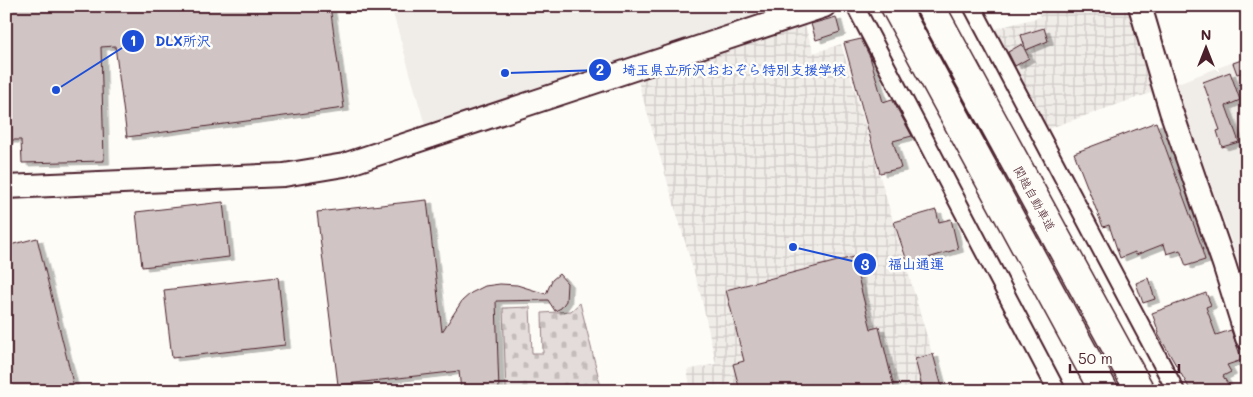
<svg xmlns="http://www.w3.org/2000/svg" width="1253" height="397" viewBox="0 0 1253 397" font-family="Mali,'Klee One',sans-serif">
<defs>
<pattern id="industrial-grid" width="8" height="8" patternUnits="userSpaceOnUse" patternTransform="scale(1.25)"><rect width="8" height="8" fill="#f0ece8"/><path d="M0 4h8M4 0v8" fill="none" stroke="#cfcac7"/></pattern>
<pattern id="cemetery-stones" width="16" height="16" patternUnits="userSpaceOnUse" patternTransform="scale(1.25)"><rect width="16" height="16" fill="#e3dcda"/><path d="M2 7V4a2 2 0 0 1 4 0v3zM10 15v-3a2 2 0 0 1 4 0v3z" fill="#c4bcbb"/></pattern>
<filter id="shadow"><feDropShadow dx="5.5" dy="3" stdDeviation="0" flood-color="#0004"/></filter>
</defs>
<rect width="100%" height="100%" fill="#fdfcf7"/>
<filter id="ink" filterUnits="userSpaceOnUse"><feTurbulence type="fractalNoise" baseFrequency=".02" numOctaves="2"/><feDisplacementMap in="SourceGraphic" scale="10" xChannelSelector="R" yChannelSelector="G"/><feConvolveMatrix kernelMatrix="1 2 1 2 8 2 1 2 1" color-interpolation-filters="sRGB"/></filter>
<g filter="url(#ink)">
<!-- built -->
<path fill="#f0ece8" d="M391,6h379l2,8 -345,118z
M1247,57v228l-72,-201z"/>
<!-- industrial -->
<path fill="url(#industrial-grid)" d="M1037,6h94l25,85 -109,38 -56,-99 49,-13z
M804,23l10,30 27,-9 102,347h-252l-4,-21 29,-6 -15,-68 -64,-218z"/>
<!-- cemetery -->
<path fill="url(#cemetery-stones)" stroke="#967e82" d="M580,303l22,88h-96l-3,-83 27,-1 2,46h11l-1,-40 29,-2z"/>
<!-- building -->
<path fill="#d0c5c4" stroke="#4a1f2b" filter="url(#shadow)" d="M6,6h324l14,102 -217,29 -12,-91 -14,1 3,114 -82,2 -1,-23h-14z
M836,17l4,15 -24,8 -5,-16z
M1044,28l4,13 -22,9 -5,-15z
M861,39l9,18 13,45 9,-3 20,37 -19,5 8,27 -21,5 -36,-130z
M1022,44l7,14 -14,8 -7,-14z
M1247,58v13l-10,3 -4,-11z
M1230,72l10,28 -14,6 13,36 -17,5 -5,-16 3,-1 -17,-48z
M1156,122l47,128h-1l3,10 -19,6 -6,-16 -13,4 -3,-10 -28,11 -1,-3 -15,6 -11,-33 -6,2 -29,-74z
M427,200l15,132 20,-31 9,-8 14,-7 15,-2 17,1 29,9 6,-14 7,-6 8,9 -1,18 -5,7 -6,3 -7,-11 -52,1 3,90h-38l-2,-20 -121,14 -21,-173z
M223,202l6,55 -87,10 -6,-55z
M936,210l3,12 12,-3 7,30 -50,15 -14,-42z
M37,238l38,153h-69v-145z
M853,257l18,72 8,-2 16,64h-155l-7,-27 11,-3 -18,-71z
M278,277l7,68 -113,13 -8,-68z
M1148,278l7,21 -12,4 -7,-20z
M1206,293l5,12 -5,2 10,28 15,-5 11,30 -15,5 4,7 -8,4 9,15h-41l-33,-57 1,-1 -7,-20z
M933,354l10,37h-20l-8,-32z"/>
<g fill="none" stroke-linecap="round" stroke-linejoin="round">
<!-- street casing -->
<g stroke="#4a1f2b" stroke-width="20">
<path id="street" d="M855,6l202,385
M972,6l204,385"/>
</g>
<!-- secondary casing -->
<g stroke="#4a1f2b" stroke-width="26">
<path id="secondary" d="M1140,6l31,105 53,153 23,74
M6,187l278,-12 60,-10 480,-159"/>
</g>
<!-- highway casing -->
<g stroke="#4a1f2b" stroke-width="31">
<path id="highway" d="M895,6l209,385
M930,6l210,385"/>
</g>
<!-- street -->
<use href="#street" stroke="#fdfcf7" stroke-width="16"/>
<!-- secondary -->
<use href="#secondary" stroke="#fdfcf7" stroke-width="22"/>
<!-- highway -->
<use href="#highway" stroke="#fdfcf7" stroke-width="28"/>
</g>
</g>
<g text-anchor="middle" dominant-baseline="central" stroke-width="5" stroke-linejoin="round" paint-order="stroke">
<!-- street labels -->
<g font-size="12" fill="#4a1f2b" stroke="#fdfcf7">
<text transform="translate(1035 198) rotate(61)">関越自動車道</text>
</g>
</g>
<!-- callouts -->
<path fill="none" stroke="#1d4ed8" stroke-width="2" d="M56 90L133 41M505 73L600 70M793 247L865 264"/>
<g fill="#1d4ed8" stroke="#fdfcf7" stroke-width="2">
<circle cx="56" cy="90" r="5"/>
<circle cx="505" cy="73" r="5"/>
<circle cx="793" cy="247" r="5"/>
<circle cx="133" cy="41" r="12"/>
<circle cx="600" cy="70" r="12"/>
<circle cx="865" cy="264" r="12"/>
</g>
<g font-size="15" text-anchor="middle" font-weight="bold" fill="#fff">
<text x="133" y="46">1</text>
<text x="600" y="75">2</text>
<text x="865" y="270">3</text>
</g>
<g font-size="14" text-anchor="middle" font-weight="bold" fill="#1d4ed8" stroke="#fdfcf7" stroke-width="5" stroke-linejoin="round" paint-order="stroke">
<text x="183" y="46">DLX所沢</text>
<text x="734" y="75">埼玉県立所沢おおぞら特別支援学校</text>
<text x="916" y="269">福山通運</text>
</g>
<!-- margin -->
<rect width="1253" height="397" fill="none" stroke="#fdfcf7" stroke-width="25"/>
<rect x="12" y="12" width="1228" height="372" fill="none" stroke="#4a1f2b" stroke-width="2" filter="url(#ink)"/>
<!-- north arrow -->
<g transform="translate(1206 48)" stroke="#fdfcf7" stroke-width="4" paint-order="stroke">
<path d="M0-4L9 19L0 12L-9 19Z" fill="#4a1f2b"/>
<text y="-8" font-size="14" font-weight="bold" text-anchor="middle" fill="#4a1f2b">N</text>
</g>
<!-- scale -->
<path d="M1070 364v8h109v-8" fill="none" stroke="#4a1f2b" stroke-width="2.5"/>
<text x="1078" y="364" font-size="15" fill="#4a1f2b" stroke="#fdfcf7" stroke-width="4" paint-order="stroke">50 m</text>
</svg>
